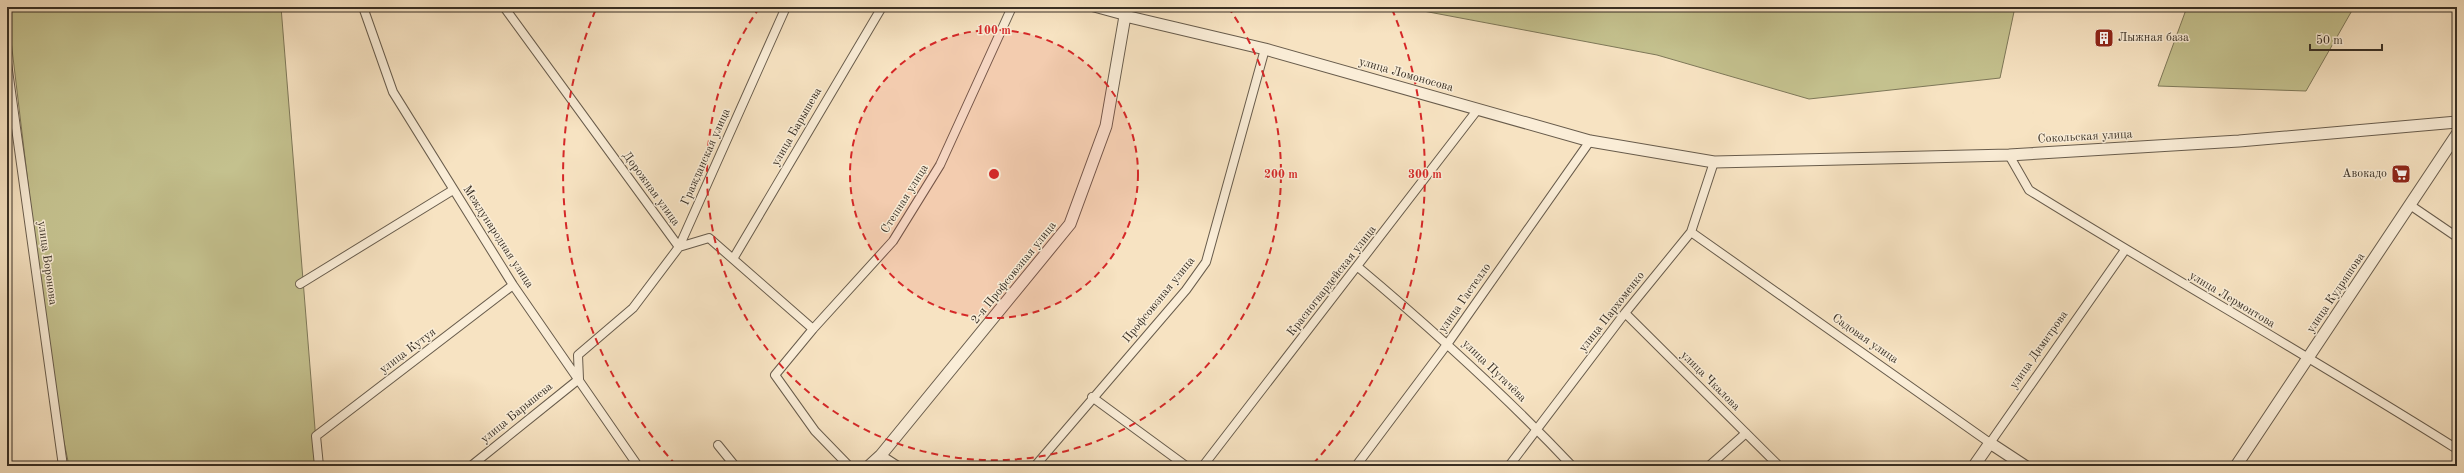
<svg xmlns="http://www.w3.org/2000/svg" width="2464" height="473" viewBox="0 0 2464 473" font-family="'Old Standard TT',serif">
<rect width="100%" height="100%" fill="#f7e3c2"/>
<filter id="stains"><feTurbulence type="fractalNoise" baseFrequency=".005" numOctaves="4"/><feColorMatrix values="0 0 0 0 .2 0 0 0 0 .09 0 0 0 0 .02 0 0 0 .5 -.17"/></filter>
<radialGradient id="worn" r=".72"><stop offset=".6" stop-color="#630" stop-opacity="0"/><stop offset="1" stop-color="#630" stop-opacity=".3"/></radialGradient>
<!-- green -->
<path fill="#c4c18e" stroke="#7e7859" d="M7,7h274l37,459h-249l-17,-82z
M1402,7h613l-15,71 -191,21 -152,-44z
M2187,7h167l-48,84 -148,-5z"/>
<g fill="none" stroke-linecap="round" stroke-linejoin="round">
<!-- minor casing -->
<g stroke="#685c4c" stroke-width="10">
<path id="minor" d="M363,7l30,85 120,193 125,181
M504,7l175,240 30,-9 104,91
M1092,7l33,9
M7,63l56,403
M2009,155l20,35c142,88 287,170 428,259
M2410,205l47,32
M1691,232l299,211 135,-193
M733,259l149,-252
M1358,267c75,63 147,128 214,199
M300,284l153,-94
M1625,313l154,153
M1092,397l94,69
M718,445l17,21
M881,455l17,11
M319,466l-3,-30 197,-151
M471,466l108,-87 -1,-24 55,-47 46,-61 107,-240
M849,466l-34,-35 -40,-56 38,-46 80,-88 47,-76 72,-158
M1035,466l151,-176 20,-28 59,-213
M1203,466l275,-357
M1356,466l92,-123 142,-202
M1509,466l116,-153 66,-81 23,-70
M1709,466l37,-33"/>
</g>
<!-- tertiary casing -->
<g stroke="#685c4c" stroke-width="13">
<path id="tertiary" d="M869,466l12,-11 189,-231 36,-98 19,-110 140,33 325,92 124,21 295,-7 230,-14 218,-19
M1974,466l16,-23 35,23
M2236,466l221,-332"/>
</g>
<!-- minor -->
<use href="#minor" stroke="#faedd7" stroke-width="8"/>
<!-- tertiary -->
<use href="#tertiary" stroke="#faedd7" stroke-width="11"/>
</g>
<!-- distance rings -->
<circle cx="994" cy="174" r="144" fill="#d62828" fill-opacity=".12"/>
<g fill="none" stroke="#d62828" stroke-width="2" stroke-dasharray="7 5">
<circle cx="994" cy="174" r="144"/>
<path d="M1228 7A287 287 0 1 1 760 7"/>
<path d="M676 465A431 431 0 0 1 596 9M1392 9A431 431 0 0 1 1312 465"/>
</g>
<!-- icons -->
<defs>
<g id="building-square" transform="scale(1)"><rect x="-9" y="-9" width="18" height="18" rx="4" fill="#8f2418" stroke="#faedd7"/><path d="M-4-6H4V6H1V3H-1V6H-4ZM-2.5-4.3h1.7v1.8h-1.7ZM.8-4.3h1.7v1.8H.8ZM-2.5-1h1.7V.8h-1.7ZM.8-1h1.7V.8H.8Z" fill="#fff"/></g>
<g id="supermarket-square" transform="scale(1)"><rect x="-9" y="-9" width="18" height="18" rx="4" fill="#8f2418" stroke="#faedd7"/><path d="M-6-5.5h2.5l.6 2H6L4.5 2H-2.5L-4.4-4H-6ZM-1.5 3.2a1.3 1.3 0 1 0 .1 0ZM3 3.2a1.3 1.3 0 1 0 .1 0Z" fill="#fff"/></g>
</defs>
<g fill-rule="evenodd">
<use href="#building-square" x="2104" y="38"/>
<use href="#supermarket-square" x="2401" y="174"/>
</g>
<g text-anchor="middle" dominant-baseline="central" stroke-width="3" stroke-linejoin="round" paint-order="stroke">
<!-- poi labels -->
<g font-size="12" fill="#382f24" stroke="#faedd7" text-anchor="start">
<text x="2118" y="38">Лыжная база</text>
<text x="2387" y="174" text-anchor="end">Авокадо</text>
</g>
<!-- street labels -->
<g font-size="12" fill="#382f24" stroke="#faedd7">
<text transform="translate(1406 75) rotate(16)">улица Ломоносова</text>
<text transform="translate(797 127) rotate(-60)">улица Барышева</text>
<text transform="translate(2085 137) rotate(-3)">Сокольская улица</text>
<text transform="translate(706 157) rotate(-66)">Гражданская улица</text>
<text transform="translate(651 189) rotate(54)">Дорожная улица</text>
<text transform="translate(905 199) rotate(-58)">Степная улица</text>
<text transform="translate(498 237) rotate(57)">Международная улица</text>
<text transform="translate(47 263) rotate(82)">улица Воронова</text>
<text transform="translate(1014 273) rotate(-51)">2-я Профсоюзная улица</text>
<text transform="translate(1332 281) rotate(-52)">Красногвардейская улица</text>
<text transform="translate(2336 293) rotate(-56)">улица Кудряшова</text>
<text transform="translate(1465 298) rotate(-55)">улица Гастелло</text>
<text transform="translate(1159 300) rotate(-51)">Профсоюзная улица</text>
<text transform="translate(2232 300) rotate(31)">улица Лермонтова</text>
<text transform="translate(1612 312) rotate(-52)">улица Пархоменко</text>
<text transform="translate(1865 339) rotate(35)">Садовая улица</text>
<text transform="translate(2039 350) rotate(-55)">улица Димитрова</text>
<text transform="translate(408 351) rotate(-37)">улица Кутуя</text>
<text transform="translate(1494 371) rotate(44)">улица Пугачёва</text>
<text transform="translate(1710 381) rotate(45)">улица Чкалова</text>
<text transform="translate(517 413) rotate(-39)">улица Барышева</text>
</g>
</g>
<circle cx="994" cy="174" r="6" fill="#d62828" stroke="#faedd7" stroke-width="2"/>
<g font-size="12" text-anchor="middle" font-weight="bold" fill="#d62828" stroke="#faedd7" stroke-width="3" stroke-linejoin="round" paint-order="stroke">
<text x="994" y="34">100 m</text>
<text x="1281" y="178">200 m</text>
<text x="1425" y="178">300 m</text>
</g>
<!-- margin -->
<rect width="2464" height="473" fill="none" stroke="#f7e3c2" stroke-width="24"/>
<rect x="8" y="8" width="2448" height="457" fill="none" stroke="#382f24" stroke-width="2"/>
<rect x="12" y="12" width="2440" height="449" fill="none" stroke="#382f24"/>
<!-- scale -->
<path d="M2310 44v6h72v-6" fill="none" stroke="#382f24" stroke-width="2"/>
<text x="2316" y="44" font-size="12" fill="#382f24" stroke="#faedd7" stroke-width="3" paint-order="stroke">50 m</text>
<rect width="100%" height="100%" filter="url(#stains)"/>
<rect width="100%" height="100%" fill="url(#worn)"/>
</svg>
